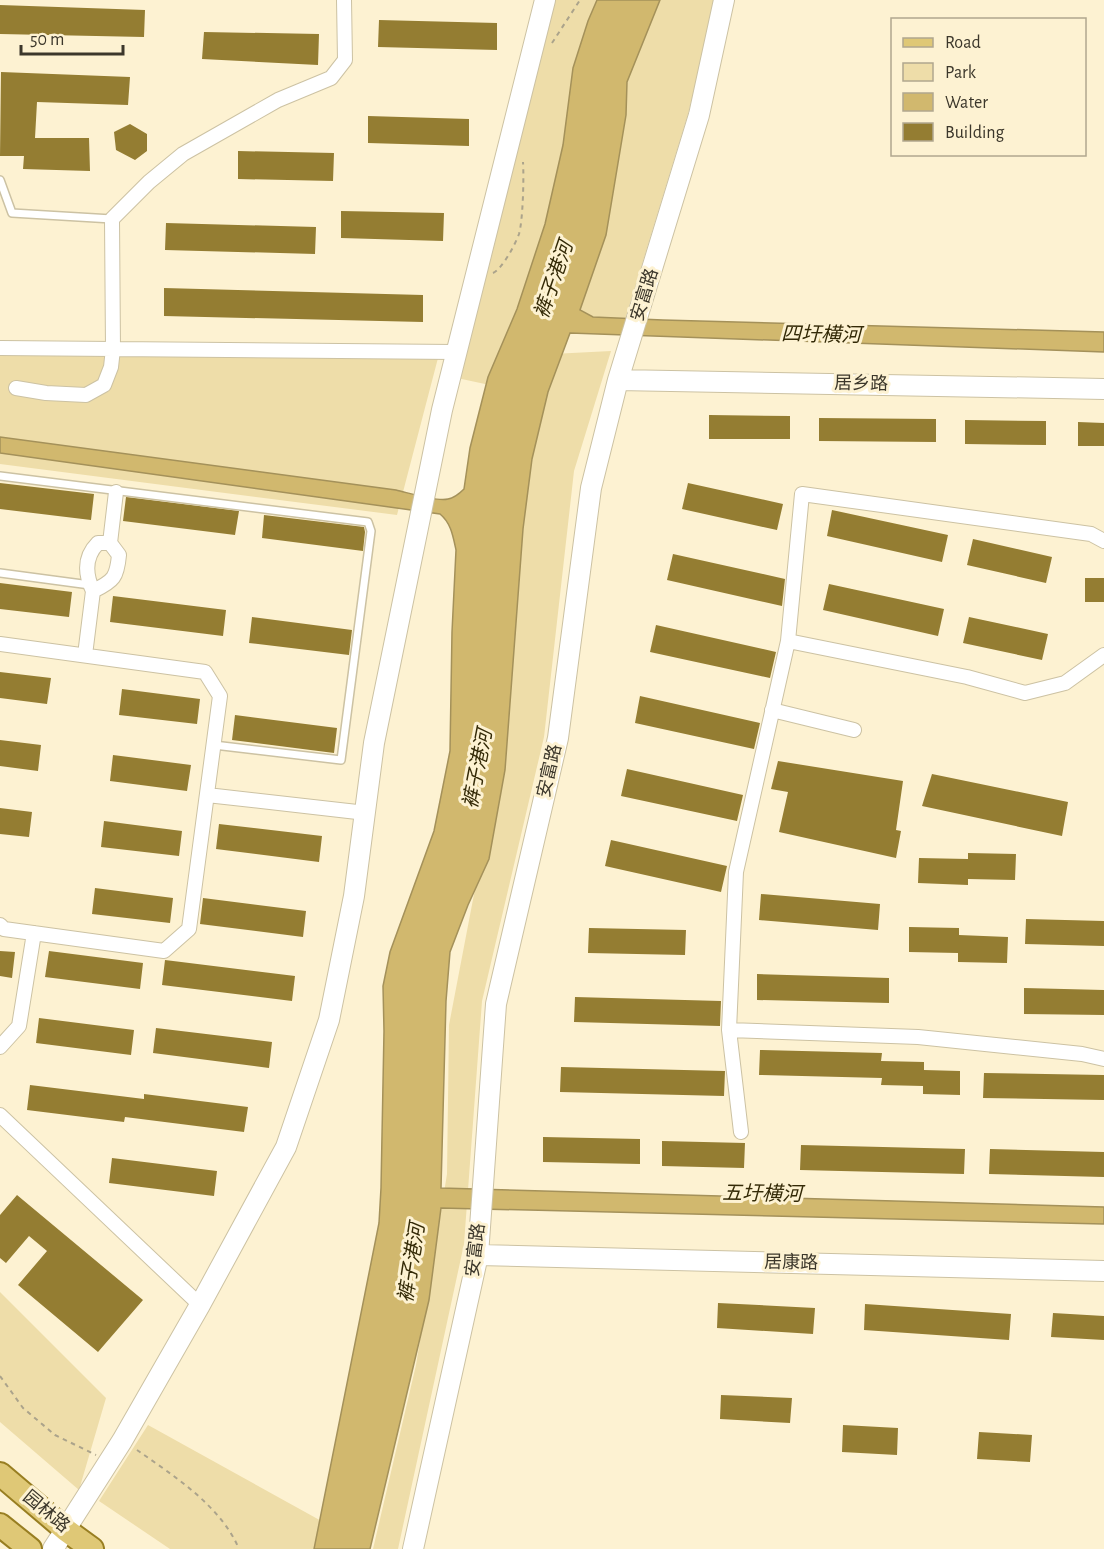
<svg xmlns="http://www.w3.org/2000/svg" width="1104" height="1549" viewBox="0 0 1104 1549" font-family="'Alegreya Sans','Noto Sans SC',sans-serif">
<rect width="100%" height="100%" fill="#fdf2d2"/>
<!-- green -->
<path fill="#eedda9" d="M554,0h59l-54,209 -60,178 -42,-9z
M660,0h56l-28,114 -65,212 -61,-3 65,-241z
M611,351l-37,120 -30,266 -62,264 -18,243 -66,305h-25l43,-184 31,-191 2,-149 39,-204 21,-306 43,-161z
M0,353l438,5 -41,157 -397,-51z
M0,1292l106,106 -27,92 -79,-68z
M148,1425l186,103 -6,21h-158l-71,-48z"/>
<!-- water -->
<path fill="#d1b86e" stroke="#a4915a" stroke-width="1.5" d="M597,0h63l-33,82 -1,33 -20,120 -26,75 13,7 70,3 441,12v20l-534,-19 -22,59 -16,67 -9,70 -18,241 -16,89 -21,46 -18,47 -4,49 -5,187 663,19v17l-663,-16 -12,92 -59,249h-56l65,-326 2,-35 3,-157 -1,-45 7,-34 44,-121 16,-80 2,-119 4,-82c-3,-14 -5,-27 -16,-36l-440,-61v-16l396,53c13,3 40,12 52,9 6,-1 12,-6 16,-10l6,-41 18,-71 29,-68 28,-85 18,-79 10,-77 15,-47z"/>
<!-- building -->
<path fill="#947d32" d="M0,5l145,5 -1,27 -144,-3z
M379,20l118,3v27l-119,-3z
M204,32l115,2 -1,31 -116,-6z
M1,72l129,5 -2,28 -91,-3 -2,36h54l1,33 -67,-2 1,-13h-24z
M368,116l101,3v27l-101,-3z
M130,124l17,10v17l-12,9 -19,-10 -2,-18z
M238,151l96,2 -1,28 -95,-2z
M341,211l103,2 -1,28 -102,-3z
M166,223l150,4 -1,27 -150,-4z
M164,288l259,7v27l-259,-6z
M709,415l81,1v23h-81z
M819,418l117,1v23l-117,-1z
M965,420l81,1v24l-81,-1z
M1078,422l26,1v23h-26z
M0,483l94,11 -3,26 -91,-11z
M688,483l95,21 -6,26 -95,-21z
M126,497l113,14 -4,24 -112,-14z
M832,510l116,25 -6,27 -115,-26z
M264,515l100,12 1,5 -2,19 -101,-13z
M973,539l79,18 -6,26 -79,-18z
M673,554l112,25 -3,27 -115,-26z
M1085,578h19v24h-19z
M0,583l72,9 -3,25 -69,-8z
M829,584l115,25 -6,27 -115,-26z
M113,596l113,14 -3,26 -113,-14z
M252,617l100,13 -3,25 -100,-12z
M969,617l79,17 -6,26 -79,-17z
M656,625l120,27 -6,26 -120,-26z
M0,672l51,6 -4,26 -47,-6z
M122,689l78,10 -3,25 -78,-9z
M640,696l120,27 -6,26 -119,-26z
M235,715l102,13 -3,25 -102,-13z
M0,740l41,5 -3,26 -38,-5z
M113,755l78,10 -4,26 -77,-10z
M778,761l125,20 -7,49 5,1 -5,27 -117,-26 9,-40 -17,-3z
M627,769l116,26 -6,26 -116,-25z
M932,774l136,28 -6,34 -140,-30z
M0,808l32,4 -3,25 -29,-3z
M104,821l78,10 -3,25 -78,-9z
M219,824l103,12 -3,26 -103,-13z
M611,840l116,26 -6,26 -116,-26z
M968,853l48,1 -1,26 -47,-1v6l-50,-2 1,-25 49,1z
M95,888l78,10 -3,25 -78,-9z
M761,894l119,10 -2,26 -119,-10z
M203,898l103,13 -3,26 -103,-13z
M1026,919l78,2v25l-79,-2z
M909,927l50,1v7l49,2 -1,26 -49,-1v-9l-49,-1z
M589,928l97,2 -1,25 -97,-2z
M0,951l15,1 -3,26 -12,-2z
M49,951l94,12 -3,26 -95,-12z
M165,960l130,16 -3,25 -130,-16z
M757,974l132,4v25l-132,-3z
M1024,988l80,2v25l-80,-1z
M575,997l146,4 -1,25 -146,-4z
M39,1018l95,12 -3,25 -95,-12z
M156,1028l116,14 -3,26 -116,-15z
M760,1050l122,3 -1,8 43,1v8l36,1v24l-37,-1v-8l-42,-1 1,-7 -123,-3z
M561,1067l164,4 -1,25 -164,-4z
M984,1073l120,2v25l-121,-2z
M30,1085l114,14v-5l104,13 -4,25 -119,-15 -1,5 -97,-12z
M543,1137l97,2v25l-97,-2z
M662,1141l83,2 -1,25 -82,-2z
M801,1145l164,4 -1,25 -164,-4z
M990,1149l114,3v25l-115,-3z
M112,1158l105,13 -3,25 -105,-13z
M17,1195l126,105 -45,52 -80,-67 29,-34 -18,-15 -23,27 -6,-5v-43z
M718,1303l97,5 -2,26 -96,-6z
M865,1304l146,10 -2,26 -145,-10z
M1053,1313l51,3v24l-53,-3z
M721,1395l71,3 -2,25 -70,-4z
M843,1425l55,3 -1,27 -55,-3z
M979,1432l53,3 -2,27 -53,-3z"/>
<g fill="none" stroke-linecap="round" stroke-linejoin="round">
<!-- lane casing -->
<g stroke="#ccc2a3" stroke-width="10">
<path id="lane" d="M0,180l12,33 100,6
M0,476l368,46 3,9 -30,229 -127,-15
M0,573l90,12"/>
</g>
<!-- street casing -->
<g stroke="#ccc2a3" stroke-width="16">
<path id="street" d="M0,348l455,4
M16,388l30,5 40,2 18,-10 7,-18 2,-18 -1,-130 37,-37 34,-28 95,-54 53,-22 14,-18 -1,-60
M110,543h-12c-14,14 -13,31 -5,48 21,-10 24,-14 26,-36l-9,-12 6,-51
M788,641l179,36 58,16 40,-10 39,-28
M0,644l205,28 15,24 -31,233 -25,22 -160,-22 -4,-4
M85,655l8,-64
M772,710l82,20
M207,795l159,18
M729,1030l189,7 164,17 22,5
M0,1047l19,-21 15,-93
M0,1115l200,190
M741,1132l-12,-102 7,-158 52,-231 14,-147 289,40 13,7"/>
</g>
<!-- secondary casing -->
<g stroke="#ccc2a3" stroke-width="22">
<path id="secondary" d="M618,380l486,9
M478,1255l626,16
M53,1549l69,-108 78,-136 86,-158 43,-127 25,-124 20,-153 68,-333 103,-410
M413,1549l65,-294 18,-251 62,-266 33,-250 27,-108 81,-265 25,-115"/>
</g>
<!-- primary casing -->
<g stroke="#987e21" stroke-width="26">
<path id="primary" d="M0,1474l66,56 26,19
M0,1525l30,24"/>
</g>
<!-- path -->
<path stroke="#aba38b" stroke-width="2" stroke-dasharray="4.5 4.5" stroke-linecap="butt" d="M552,43l28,-43
M493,273c9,-4 22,-28 26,-39 4,-14 5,-57 4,-72
M0,1376l23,32 32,27 41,20
M137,1450c37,26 84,56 102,99"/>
<!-- lane -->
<use href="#lane" stroke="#fff" stroke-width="7"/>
<!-- street -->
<use href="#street" stroke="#fff" stroke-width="14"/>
<!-- secondary -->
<use href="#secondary" stroke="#fff" stroke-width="20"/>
<!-- primary -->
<use href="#primary" stroke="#dfc876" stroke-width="22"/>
</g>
<g text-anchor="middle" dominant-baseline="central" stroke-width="6" stroke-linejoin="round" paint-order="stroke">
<!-- street labels -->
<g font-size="18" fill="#3c372b" stroke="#fdf2d2">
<text transform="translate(645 295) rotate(-73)">安富路</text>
<text transform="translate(861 384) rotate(1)">居乡路</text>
<text transform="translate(550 771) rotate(-77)">安富路</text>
<text transform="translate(476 1250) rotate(-83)">安富路</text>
<text transform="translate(791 1263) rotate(1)">居康路</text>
<text transform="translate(46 1512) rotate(40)">园林路</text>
</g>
<!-- water labels -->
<g font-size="20" font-style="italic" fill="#342a07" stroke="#fdf2d2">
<text transform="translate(554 280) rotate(-71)">裤子港河</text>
<text transform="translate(821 335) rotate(1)">四圩横河</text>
<text transform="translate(478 769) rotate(-79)">裤子港河</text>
<text transform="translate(762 1194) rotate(1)">五圩横河</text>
<text transform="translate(412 1263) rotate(-81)">裤子港河</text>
</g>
</g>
<!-- legend -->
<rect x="891" y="18" width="195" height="138" fill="#fdf2d2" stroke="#b0a78f" stroke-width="1.5"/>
<rect x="903" y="38" width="30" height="9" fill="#dfc876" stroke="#b0a78f" stroke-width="1.5"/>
<text x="945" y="48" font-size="18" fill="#3c372b">Road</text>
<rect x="903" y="63" width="30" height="18" fill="#eedda9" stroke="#b0a78f" stroke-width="1.5"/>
<text x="945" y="78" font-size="18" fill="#3c372b">Park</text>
<rect x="903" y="93" width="30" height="18" fill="#d1b86e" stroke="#b0a78f" stroke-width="1.5"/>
<text x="945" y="108" font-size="18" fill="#3c372b">Water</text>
<rect x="903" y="123" width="30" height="18" fill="#947d32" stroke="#b0a78f" stroke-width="1.5"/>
<text x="945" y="138" font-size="18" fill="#3c372b">Building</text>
<!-- scale -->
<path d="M21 45v9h102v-9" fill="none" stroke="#3c372b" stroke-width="3"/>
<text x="30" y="45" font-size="18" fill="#3c372b" stroke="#fdf2d2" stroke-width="4.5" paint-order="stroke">50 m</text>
</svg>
